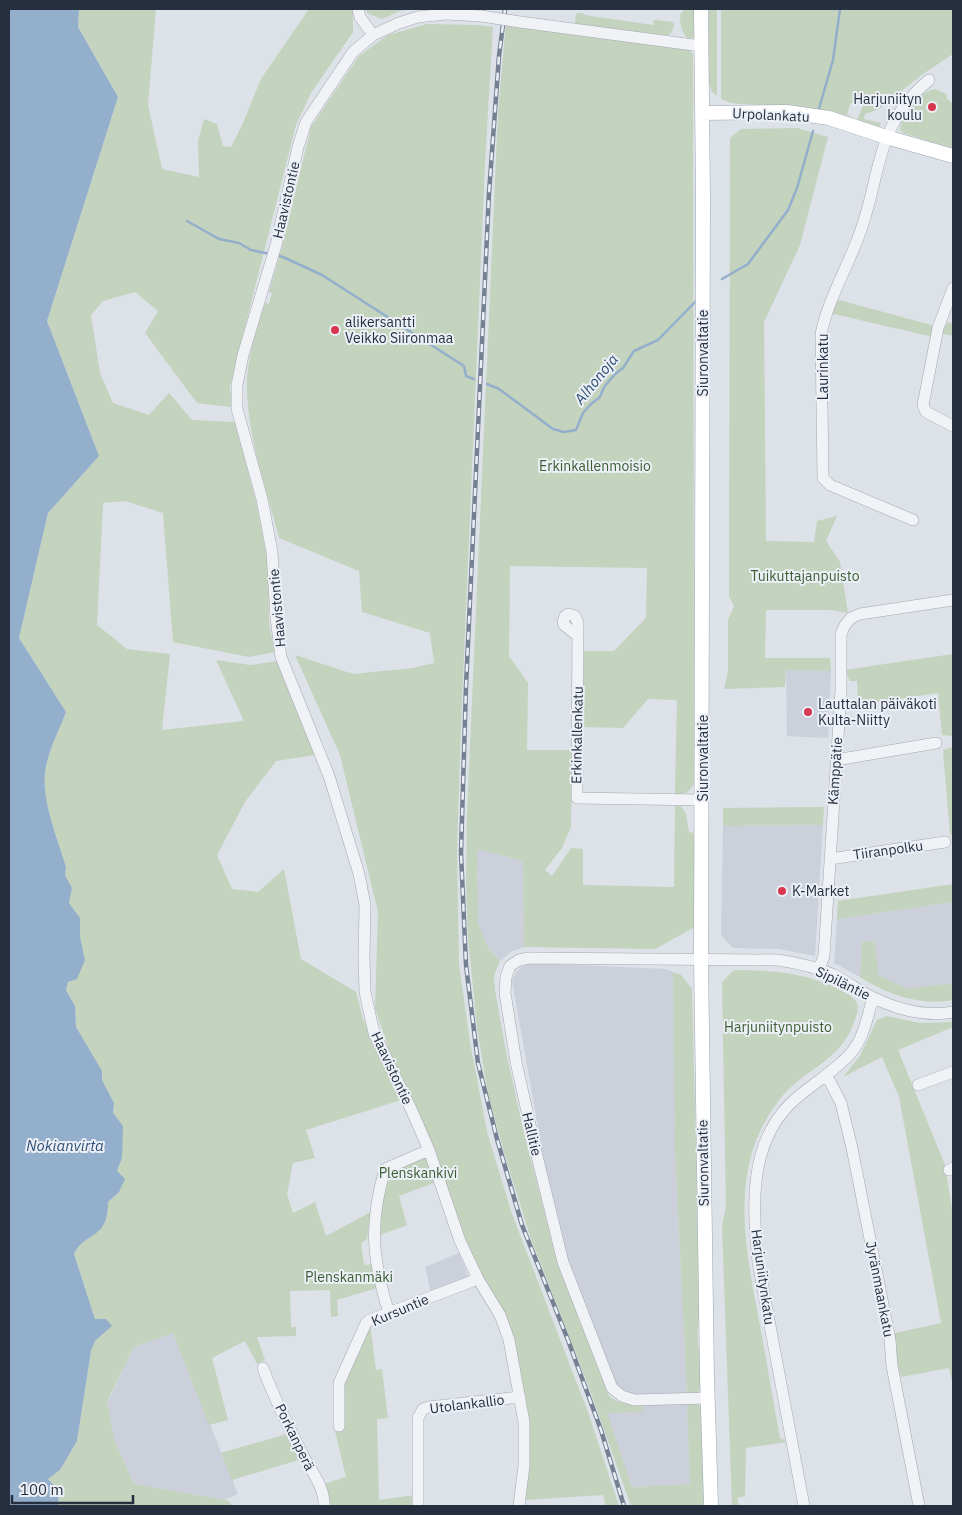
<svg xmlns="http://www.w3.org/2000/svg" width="962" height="1515" viewBox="0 0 962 1515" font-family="'IBM Plex Sans',sans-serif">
<rect width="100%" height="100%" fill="#dde1e8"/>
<!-- built -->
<path fill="#cbd0da" d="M786,670l45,1 -3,67 -41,-2z
M823,825l-8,131 -36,-7 -46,-1 -12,-13 2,-109z
M477,848l46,13 1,86 -13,5 -11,9 -12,-13 -10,-25z
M953,902v81l-45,6 -31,-14 -2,-34 -13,1 -2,35 -26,-14 3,-44z
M532,963l134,6 7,3 2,180 12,243 -48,1 -17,-6 -8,-7 -45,-117 -24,-100 -33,-185 4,-9 7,-6z
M459,1253l9,23 -2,4 -35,13 -6,-26z
M173,1333l65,161 -13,6 -91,-16 -19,-42 -8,-39 27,-56z
M687,1403l3,81 -58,3 -26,-74 37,-1 -1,-8z"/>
<!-- green -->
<path fill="#c3d3bd" d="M79,9h77l-8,96 14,64 37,8 -1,-36 6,-22 13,5 6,22 8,1 12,-24 18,-44 48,-70h44v23l-42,61 -15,32 -66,261 2,21 -35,-4 -52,-70 13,-22 -23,-19 -32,9 -12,14 9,58 13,30 36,12 20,-22 23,27 43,2 21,80 12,61 1,62 6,27 -26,5 -76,-15 -10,-129 -38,-12 -22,2 -6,122 30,24 43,5 -8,76 82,-9 -28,-61 34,5 28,-4 37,94 -39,6 -31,41 -28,53 15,34 26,3 26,-23 17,90 55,33 7,27 38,81 -95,30 9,28 -22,5 -6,31 6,19 22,-11 11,34 45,-24 -4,27 -6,4 3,22 9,-1 4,24 -40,12 1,16 -7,1 -1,-27 -40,1 1,36h5v9l-39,1 8,23 -8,4 -12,-23 -33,17 16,62 -19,5 -36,-92 -39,14 -27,55 8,40 19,42 91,16 5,2 2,4h-174l1,-15 -11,-12 12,-9 17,-29 14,-90 4,-10 17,-15 -17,-7 -21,-65c12,-24 34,-13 34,-52l11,-10 -2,-21 5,-13 -9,-45 1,-10 -12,-23 -1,-9 -25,-44 -1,-21 -9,-16 2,-8 17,-22 -5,-24v-18l-11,-15 3,-15 -7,-13 1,-8c-9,-31 -28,-73 -19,-105 4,-17 13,-34 19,-50l-47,-74 29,-125 51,-57 -52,-135 71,-224 -40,-70z
M366,9h44l-10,2 -18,8 -15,-6z
M683,9h15l-2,26 -2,3h-7c-6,-8 -7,-14 -7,-24l3,-2z
M709,9h8v87l-5,-4 -4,-13z
M721,9h232v45l-30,20 -44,35 -14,5 -1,5 17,4 -2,5 -22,-7 6,-16 -10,-3 -3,2 -3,11 5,2v2l-62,-13 -51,-2 -8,-1 -10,-4z
M579,13h4l1,2 69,10 1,-5 18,2 2,2c0,6 -3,10 -8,12l-88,-12 -3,-2 1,-8z
M506,23l180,25 7,6 1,729c-5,10 -8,11 -19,11l2,-94 -29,-1 -25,29 -41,-1 2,-76h30l32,-33 1,-50 -137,-2 -1,90 19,27 -1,67h45l-1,77 -9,21 -17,22 7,6 19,-28 12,1v36l91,2 1,-81h6l5,8 3,18 6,1v94l-40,22 -131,-2 -1,-86 -46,-12 1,74 10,25 12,13 -6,15 1,14 11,62 18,81 34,132 51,131c10,9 21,8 33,8l1,8 -36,1 25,74 58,-3 -3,-81c7,0 10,0 15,5l4,98h-75l-43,-121 -57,-146 -26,-83 -17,-62 -11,-66 -9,-91 -2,-53 1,-70 31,-701z
M427,24l50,1 16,2 -8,136 -24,563 -4,124 2,114 11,78 17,90 25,82 77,201 30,91h-13l-3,-11 -79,5 6,-34 -1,-42 -16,-85 -47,-96 -75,-187 -16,-48 3,-96 -38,-157 -45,-100 58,19 60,-6 21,-5 -4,-30 -68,-21 -3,-41 -80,-33c-13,-50 -33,-105 -32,-157 1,-26 10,-53 18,-78l4,1 3,-11 -3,-1 12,-41 30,-124 48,-71 29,-21z
M935,89l11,5 1,5 6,5v45l-50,-16 -3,-3c0,-15 20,-39 35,-41z
M797,128l31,9 -28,108 -36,77 2,219 48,1 3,-21 20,-5 -11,25 14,21 8,51 -17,-3h-65l-1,48h65l1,13 -45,-1 -1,17 -61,2 4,-17v-52l6,-14 -5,-10 1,-458 11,-9z
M839,300l96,26 -2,11 -103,-24z
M948,322l5,2v12l-12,-3z
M953,654v82l-11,-1 -4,-42 -80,12 -1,-24h-7l-6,-11z
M953,747v87l-3,1 -7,-85z
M824,807l-1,18 -100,1v-18z
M953,884v18l-116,17 1,-18z
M875,941l3,34 30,14 45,-6v17c-33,6 -65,-5 -93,-23l2,-35z
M734,970c37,0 72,2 106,20 6,3 15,7 17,14 2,6 -1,13 -3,18 -11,36 -46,46 -70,72 -12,14 -22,31 -29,49 -21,60 -6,123 5,183 7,37 13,74 20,112l7,4 -41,6 -1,48 -8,2 2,8h-7l-10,-281 4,-18 -4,-225z
M673,972l8,3 11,14 8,316c-1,12 -3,24 -2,36 0,11 9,42 0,51 -3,3 -7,3 -11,3l-12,-243z
M886,1016l34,7 33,-1v5l-55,23 47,115 8,51v170l-4,-18 -48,9 -10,-43 50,-11 -42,-226 -17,-40 -39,20 17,-21 17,-36z
M423,1157l6,3 7,22 -37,14 8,29 -29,11c3,-24 2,-57 27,-71 5,-3 12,-5 18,-8z
M370,1323l6,47 6,-1 6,49 -11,1 2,81 36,-5v11h-85l-6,-22 22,-7 -11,-46 6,-2 1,-44z
M290,1433l12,26 -70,21 -11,-27z"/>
<!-- water -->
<path fill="#94afcc" d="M9,9h70l-1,18 40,70 -71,224 52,135 -51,57 -29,125 47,74c-6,16 -15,33 -19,50 -9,32 10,74 19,105l-1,8 7,13 -3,15 11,15v18l5,24 -8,19 -9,3 -2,8 9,16 1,21 26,44v9l12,23 -1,10 10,13 -1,32 -5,13 8,8 -6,13 -11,10c0,39 -22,28 -34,52l21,65h11l6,7 -17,15 -4,10 -14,90 -17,29 -12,9 11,12 -1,15h-49z"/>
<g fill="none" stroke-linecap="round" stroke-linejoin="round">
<!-- stream -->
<path stroke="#94afcc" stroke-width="2.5" d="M818,112l15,-52 7,-51
M187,221l32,18 20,4 12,7 19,4
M277,255l6,2 39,18 142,91 2,10 8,3
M722,279l26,-15 40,-54 9,-22 16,-57
M487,384l12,5 54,40 11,3 12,-2 7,-17 8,-9 9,-7 4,-10 11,-13 8,-6 11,-17 24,-11 38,-39"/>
<!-- minor casing -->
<g stroke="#a2a8b2" stroke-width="12">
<path id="minor" d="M358,9l2,8 13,18
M481,16l-35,-2 -28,3 -19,6 -26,12 -20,17 -47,70 -8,25 -22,98 -33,110 -6,30v24l25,90 10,53 4,66 5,39 48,119 30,98 6,31 -1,54 1,33 9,41 37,76 18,41 31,91 18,38 22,36 9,25 15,82v43l-5,41
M520,22l181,24
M953,288l-15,40 -15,77 3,7 27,14
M913,520l-83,-35 -7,-7 -2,-144c7,-34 25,-64 37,-96 24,-61 15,-112 71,-158
M578,636l-14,-11 -1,-3 2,-6 3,-2 7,2 3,7 -1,175 126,2
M836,760l100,-17
M830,859l115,-17
M819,969l5,-13 17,-266v-56l4,-9 6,-7 9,-4 93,-14
M827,1076l14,27 11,45 38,192 2,26 27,140
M918,1085l35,-13
M949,1170l4,-2
M389,1313c-17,-54 -20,-90 -4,-144l44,-19
M263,1368c11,30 26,60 41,89 8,15 21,31 20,49
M707,1398l-73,2 -12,-4 -10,-8 -49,-126 -26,-106 -21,-94 -11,-69 1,-16 4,-11 9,-6 10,-2 249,2c20,3 38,7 56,15 14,7 26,17 40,23 25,12 52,19 79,14
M339,1426v-43l27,-60 4,-3 108,-41
M418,1506v-88l5,-9 6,-2 91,-10
M804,1506l-46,-244c-5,-53 -10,-115 31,-157 19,-19 43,-31 61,-51 14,-15 17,-37 23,-56"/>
</g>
<!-- major casing -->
<g stroke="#9ba6b5" stroke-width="15">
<path id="major" d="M701,9l2,188 -2,762 6,418 4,129
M702,113l85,-1 42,6 57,19 67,19"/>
</g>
<!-- minor -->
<use href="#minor" stroke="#f0f2f6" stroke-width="11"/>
<!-- major -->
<use href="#major" stroke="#fff" stroke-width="14"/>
<!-- rail casing -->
<g stroke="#758093" stroke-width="4.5">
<path id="rail" d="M505,9l-6,47 -10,137 -23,493 -5,167 5,112 12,98 19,76 25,86 46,115 33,90 23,76"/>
</g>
<!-- rail -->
<use href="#rail" stroke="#ecf0f6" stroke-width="2.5" stroke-dasharray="8" stroke-linecap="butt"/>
<!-- minor-bridge casing -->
<g stroke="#a2a8b2" stroke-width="12" stroke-linecap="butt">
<path id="minor-bridge" d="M481,16l39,6"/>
</g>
<!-- minor-bridge -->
<use href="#minor-bridge" stroke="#f0f2f6" stroke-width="11"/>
</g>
<!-- markers -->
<g fill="#d9364f" stroke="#ecf0f6" stroke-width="2">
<circle cx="932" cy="107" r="5"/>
<circle cx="335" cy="330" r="5"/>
<circle cx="808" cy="712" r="5"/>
<circle cx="782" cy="891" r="5"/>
</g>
<g text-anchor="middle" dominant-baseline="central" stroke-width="4" stroke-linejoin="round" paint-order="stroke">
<!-- poi labels -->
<g font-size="14" fill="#252f40" stroke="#ecf0f6" text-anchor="start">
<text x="922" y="99" text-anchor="end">Harjuniityn<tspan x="922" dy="16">koulu</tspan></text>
<text x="345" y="322">alikersantti<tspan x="345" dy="16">Veikko Siironmaa</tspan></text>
<text x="818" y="704">Lauttalan päiväkoti<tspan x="818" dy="16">Kulta-Niitty</tspan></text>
<text x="792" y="891">K-Market</text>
</g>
<!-- street labels -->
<g font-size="14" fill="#252f40" stroke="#ecf0f6">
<text transform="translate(771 115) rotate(3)">Urpolankatu</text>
<text transform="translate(286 200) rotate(-77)">Haavistontie</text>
<text transform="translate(703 353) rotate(-90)">Siuronvaltatie</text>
<text transform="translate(823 367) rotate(-90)">Laurinkatu</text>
<text transform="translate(277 608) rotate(-95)">Haavistontie</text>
<text transform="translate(577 735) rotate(-89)">Erkinkallenkatu</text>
<text transform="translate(703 758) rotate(-90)">Siuronvaltatie</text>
<text transform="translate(835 771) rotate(-86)">Kämppätie</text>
<text transform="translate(888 850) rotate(-8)">Tiiranpolku</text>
<text transform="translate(843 983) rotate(26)">Sipiläntie</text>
<text transform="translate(392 1068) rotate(65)">Haavistontie</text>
<text transform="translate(532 1134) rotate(77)">Hallitie</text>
<text transform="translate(703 1163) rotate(-91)">Siuronvaltatie</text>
<text transform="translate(763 1277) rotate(82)">Harjuniitynkatu</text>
<text transform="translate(880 1289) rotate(79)">Jyränmaankatu</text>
<text transform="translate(400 1310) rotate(-23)">Kursuntie</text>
<text transform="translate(467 1404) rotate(-7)">Utolankallio</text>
<text transform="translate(295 1437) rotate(64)">Porkanperä</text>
</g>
<!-- park labels -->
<g font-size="14" fill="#3a5d31" stroke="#ecf0f6">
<text x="595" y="466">Erkinkallenmoisio</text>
<text x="805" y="576">Tuikuttajanpuisto</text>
<text x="778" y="1027">Harjuniitynpuisto</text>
<text x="418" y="1173">Plenskankivi</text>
<text x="349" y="1277">Plenskanmäki</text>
</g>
<!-- water labels -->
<g font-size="15" font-style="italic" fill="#2c4e77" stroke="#ecf0f6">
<text transform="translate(596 379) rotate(-51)">Alhonoja</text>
<text x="65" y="1145">Nokianvirta</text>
</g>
</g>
<!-- border -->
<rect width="962" height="1515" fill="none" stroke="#252f40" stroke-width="20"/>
<!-- scale -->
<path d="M12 1495v8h121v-8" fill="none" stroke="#252f40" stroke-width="2.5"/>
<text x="20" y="1495" font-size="15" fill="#252f40" stroke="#ecf0f6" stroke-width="4" paint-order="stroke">100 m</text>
</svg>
